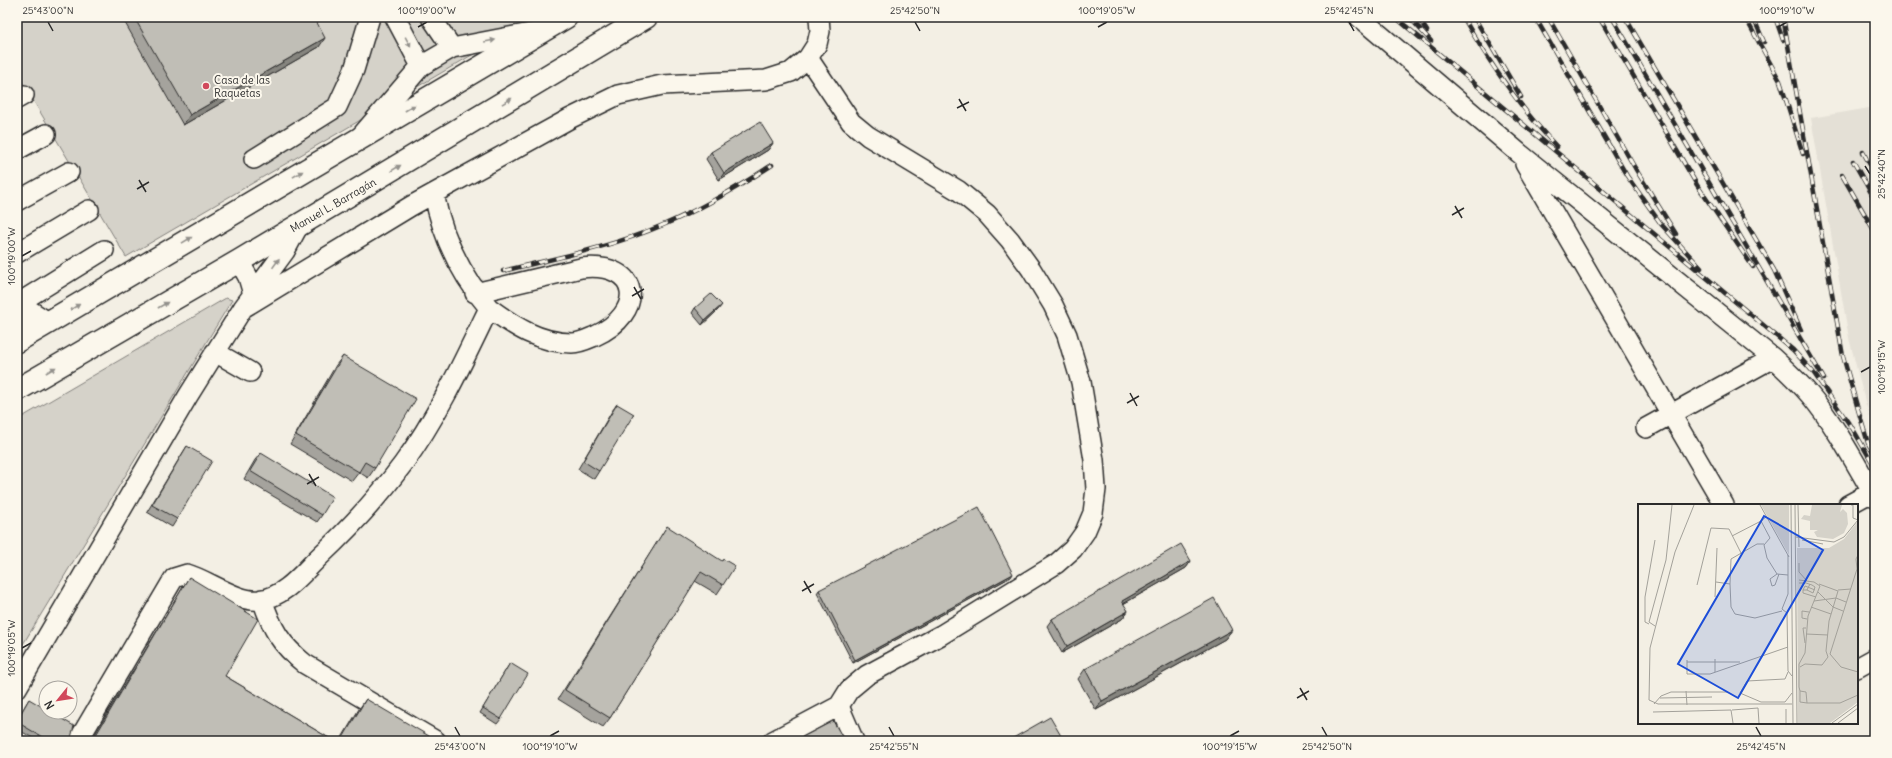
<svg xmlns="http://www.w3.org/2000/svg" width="1892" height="758" viewBox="0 0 1892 758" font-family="Delius,sans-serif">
<rect width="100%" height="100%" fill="#f3efe4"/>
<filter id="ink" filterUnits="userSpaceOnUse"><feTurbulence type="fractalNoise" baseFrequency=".025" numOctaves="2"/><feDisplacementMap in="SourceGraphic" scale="8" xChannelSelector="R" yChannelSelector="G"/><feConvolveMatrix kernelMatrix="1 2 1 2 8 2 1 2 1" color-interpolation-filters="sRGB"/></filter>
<g filter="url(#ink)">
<!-- built -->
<path fill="#e4e0d6" d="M1875,107v323l-9,-25 -17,-67 -38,-220z"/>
<!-- green -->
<path fill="#d5d2c9" stroke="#807e7a" d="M17,17h520l-411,240 -109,-184z
M226,298l6,2 -215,354v-234z"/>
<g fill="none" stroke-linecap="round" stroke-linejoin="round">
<!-- minor casing -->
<g stroke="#2b2b2b" stroke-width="22">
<path id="minor" d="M395,17l26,49
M431,17l21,31
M1359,17l160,136 254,205c13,12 26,24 37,37 26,31 45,68 65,102
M808,58l43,64 17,14 91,55 28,23 23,26 21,29 22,36 14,30 14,47 13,78 2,29 -3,24 -8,19 -12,17 -17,15 -115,71 -74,40 -18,15 -10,16
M17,99l7,-4
M361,136l60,-70 31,-18 84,-16
M17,150l29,-16
M254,159l83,-52 17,-37 16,-53
M1525,164l199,341
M17,201l52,-29
M17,253l72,-43
M239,261l9,16 5,17
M475,293l106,-25c61,-7 65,45 14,68 -7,3 -15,7 -23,7 -33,0 -58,-17 -83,-35
M17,302l31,20
M17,304l87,-54
M243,308l168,-102 158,-87 49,-24 44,-10 104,-5 25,-8 17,-14 9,-14 3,-13 -1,-14
M17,317l11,17
M215,352l35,20
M1646,428l127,-70
M1848,505l24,-13
M262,599c10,30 18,45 43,65l131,77
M1857,668l18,-10
M17,688l171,-292 55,-88 42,-57 15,-28
M78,741l96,-163 13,-4c21,6 51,29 73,26 24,-3 42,-26 58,-42 31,-29 59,-59 85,-94 35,-48 60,-102 86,-156 -28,-33 -47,-72 -55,-114
M773,741l66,-35 15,35"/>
</g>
<!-- highway casing -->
<g stroke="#2b2b2b" stroke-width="25">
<path id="highway" d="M17,341l549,-324
M17,390l222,-129 407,-244"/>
</g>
<!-- minor -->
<use href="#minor" stroke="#fbf7ec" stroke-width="19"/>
<!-- highway -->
<use href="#highway" stroke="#fbf7ec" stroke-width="22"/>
<!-- rail casing -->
<g stroke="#2b2b2b" stroke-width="4.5">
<path id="rail" d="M1395,17l398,333 20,22 39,56
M1409,17l22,24
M1418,17l9,14
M1463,17c27,47 57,91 94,130
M1474,17l47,80
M1535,17l92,159 34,48 40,44
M1548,17l87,151 41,66
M1599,17l98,168 56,82
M1612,17l212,362
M1625,17l149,253 27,60
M1745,17l35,64 23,73
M1753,17l11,25
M1775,17l8,23
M1783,17l60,339 16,57 9,30 7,12
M1874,142l1,3
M1863,152l12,22
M1853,161l22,39
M1842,175l33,57
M503,271c53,-13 109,-24 160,-46 38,-16 74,-37 109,-60
M1850,424l25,43"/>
</g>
<!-- rail -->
<use href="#rail" stroke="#fbf7ec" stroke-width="3" stroke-dasharray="9" stroke-linecap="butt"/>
</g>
<!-- wall -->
<path fill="#a5a39d" stroke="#2b2b2b" d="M128,17h186l5,30 -136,78 -59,-104z
M773,143l-5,7 -49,30 -13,-21 5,-7z
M695,308l23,2 -16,15 -10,-12z
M343,356l32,112 -7,10 -9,-6 -7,9 -62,-37 46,-79z
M617,404l-18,67 -5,8 -16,-10 34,-58z
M187,446l-10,73 -5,8 -25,-15 35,-58z
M261,453l61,62 -5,7 -73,-43 11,-19z
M667,526l56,59 -6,9 -22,-13 -85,137 -7,9 -45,-28 103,-163z
M1191,561l-5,7 -63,36 5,7 -6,8 -60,34 -15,-27 5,-7z
M189,577l36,99 109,65h-243l92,-154z
M1011,577l-158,86 -36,-70 2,-3z
M1232,630l-7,9 -129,71 -18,-31 7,-10z
M510,663l-9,56 -4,5 -17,-11z
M29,699l41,42h-32l-21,-12v-10z
M366,699l61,42h-87l19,-32z"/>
<!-- shaded-wall -->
<path fill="#86857f" stroke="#2b2b2b" d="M325,38l-6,9 -136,78 7,-10z
M773,143l-5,7 -49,30 5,-7z
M722,305l-4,5 -16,15 3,-5z
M1191,561l-5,7 -70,40 6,-7z
M1013,574l-2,3 -158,86 2,-3z
M1128,611l-6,8 -60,34 5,-7z
M1232,630l-7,9 -129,71 6,-9z"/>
<!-- building -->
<path fill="#c0beb6" stroke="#2b2b2b" d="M134,17h180l11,21 -135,77z
M760,122l13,21 -49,30 -13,-21z
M711,294l11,11 -17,15 -10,-12z
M343,356l73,43 -41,69 -10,-6 -6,10 -63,-37z
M617,404l17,10 -35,57 -16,-10z
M187,446l25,15 -35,58 -25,-14z
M261,453l72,44 -11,18 -72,-44z
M979,507l34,67 -158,86 -36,-70z
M667,526l55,35 1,-2 12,7 -12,19 -22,-13 -91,146 -45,-28z
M1181,544l10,17 -69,40 6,10 -61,35 -15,-27z
M189,577l69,42 -33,57 109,65h-240l-1,-1z
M1214,598l18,32 -130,71 -17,-32z
M510,663l18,11 -27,45 -18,-11z
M29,699l17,10v3h4l24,14 -3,12 -1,3h-21l-32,-19v-2z
M366,699l63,37 -2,5h-86z
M1050,717l14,24h-56z
M833,721l12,20h-50z"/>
<!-- one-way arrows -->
<defs><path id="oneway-solid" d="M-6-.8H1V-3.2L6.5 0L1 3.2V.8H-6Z"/></defs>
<g fill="#93918c">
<use href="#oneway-solid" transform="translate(490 41) rotate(-10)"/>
<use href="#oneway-solid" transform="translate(408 42) rotate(62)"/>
<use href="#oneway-solid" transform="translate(507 101) rotate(-31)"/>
<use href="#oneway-solid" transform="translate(410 108) rotate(-30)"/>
<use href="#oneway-solid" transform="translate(396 168) rotate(-31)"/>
<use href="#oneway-solid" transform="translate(298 174) rotate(-31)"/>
<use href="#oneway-solid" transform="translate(187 240) rotate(-31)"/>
<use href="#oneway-solid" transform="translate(276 263) rotate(-55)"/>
<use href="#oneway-solid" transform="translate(163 305) rotate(-30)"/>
<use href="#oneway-solid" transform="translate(75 307) rotate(-31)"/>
<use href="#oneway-solid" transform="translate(51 370) rotate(-30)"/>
</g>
</g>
<!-- ticks -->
<path fill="none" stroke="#2b2b2b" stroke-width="1.5" d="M48,22l5,9M915,22l5,9M1349,22l5,9M418,27l9,-5M1098,27l9,-5M1778,27l9,-5M959,99l7,12M957,108l12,-6M1865,166l5,8M139,180l7,12M137,189l12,-7M1455,206l7,12M1452,215l12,-7M22,256l9,-5M634,287l7,12M632,296l12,-7M1861,372l9,-5M1130,393l7,13M1127,403l12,-7M309,474l7,12M307,484l12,-7M804,581l7,12M802,591l12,-7M22,648l9,-5M1300,688l7,12M1297,698l12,-7M455,727l5,9M889,727l5,9M1322,727l5,9M1756,727l5,9M550,736l9,-5M1230,736l9,-5"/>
<!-- markers -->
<circle fill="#d1495b" stroke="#fbf7ec" stroke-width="1.5" cx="206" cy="86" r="4"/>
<g text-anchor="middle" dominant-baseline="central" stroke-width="4" stroke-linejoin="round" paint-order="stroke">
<!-- poi labels -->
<g font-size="11" fill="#2b2b2b" stroke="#fbf7ec" text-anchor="start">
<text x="214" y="80">Casa de las<tspan x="214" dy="13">Raquetas</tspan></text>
</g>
<!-- street labels -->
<g font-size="11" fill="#2b2b2b" stroke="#fbf7ec">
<text transform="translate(333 205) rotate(-30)">Manuel L. Barragán</text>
</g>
</g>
<!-- overview -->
<g transform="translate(1638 504)">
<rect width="220" height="220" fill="#f3efe4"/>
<path d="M123,1h28v50zM174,1h30l-2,7 3,-3 4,4 1,11 -4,9 -11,6 -16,-2 -3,-5 4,-2h-8v-9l-9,-2 3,-4 6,1zM220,17v181l-28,21h-32l-1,-175h32l15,-9z" fill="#d5d2c9"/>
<path fill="none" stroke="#a3a19a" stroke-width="1" d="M56,1l-19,47 -25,96 -1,52 9,4h134M122,1l29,52M153,1l2,218M157,1l2,218M160,1l1,42M213,1h2v13l5,2M128,13l-5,4 9,17 -6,7 3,13 10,16 11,1M94,32l29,-15M158,33l38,5 10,-5 14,-17M164,36l21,4M150,51v39l-6,15 5,4 1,58 4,5M220,51l-2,4 1,10 -27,85 11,13 17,5M161,59v9l8,9M139,70l-7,5 2,7 3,-1 4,-11M161,76l15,2 6,4 -12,30 -3,37 -6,11v23l1,4 6,1 1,11 -7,-1v-11M78,78l14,2 1,-25 26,-15h7M161,79h7l6,2 3,2 -2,6 -6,-3 3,-6M92,80l1,23 4,7 20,4 27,-7M59,81l14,-57 18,1 12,24M165,86l2,-4 10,4M169,86h-4v3l13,4M200,86l13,-1M180,88l15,15 10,4M77,93l2,-49M176,97l22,-3 10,4M173,103l20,7M169,115l-5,-1v-7l7,1M11,120l-4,-2v-25l10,-57M17,122l-6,-4 17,-62 6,-55M168,130l22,1M167,139l-2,-15h3M49,156v14h23l78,-27M49,158h53M162,163l5,-3 17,1 6,-8 -2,-6 3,-30 9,-30 -19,-7M77,168v-13M150,168l-3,7 -38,2 -7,12 21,9h24l7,-9M48,187l1,14M22,194l52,-1M169,199h33l18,-8M16,200l7,-8 10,-4h56M94,206l26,-2 1,15M15,208l78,-2 2,13M148,219v-14M194,219l26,-19M200,219l20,-15"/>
<path fill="#1d4ed8" fill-opacity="0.15" stroke="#1d4ed8" stroke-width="2" d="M126,12l59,34 -85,148 -60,-34z"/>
<rect width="220" height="220" fill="none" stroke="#2b2b2b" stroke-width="2"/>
</g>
<!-- margin -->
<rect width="1892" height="758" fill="none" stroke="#fbf7ec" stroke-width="44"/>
<!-- north arrow -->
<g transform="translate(58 700) rotate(240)"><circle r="19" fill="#fbf7ec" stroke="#a8a59f"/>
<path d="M0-3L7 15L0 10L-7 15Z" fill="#d1495b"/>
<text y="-6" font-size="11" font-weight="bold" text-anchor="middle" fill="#2b2b2b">N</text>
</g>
<rect x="22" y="22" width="1848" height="714" fill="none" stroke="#2b2b2b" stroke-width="1.5"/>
<g font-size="10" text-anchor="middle" fill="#2b2b2b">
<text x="48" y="14">25°43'00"N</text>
<text x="427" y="14">100°19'00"W</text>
<text x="915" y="14">25°42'50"N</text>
<text x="1107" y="14">100°19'05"W</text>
<text x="1349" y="14">25°42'45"N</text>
<text x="1787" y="14">100°19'10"W</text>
<text transform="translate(1881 174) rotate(-90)" y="4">25°42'40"N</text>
<text transform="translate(11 256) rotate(-90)" y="4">100°19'00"W</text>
<text transform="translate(1881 367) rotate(-90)" y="4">100°19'15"W</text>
<text transform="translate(11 648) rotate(-90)" y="4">100°19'05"W</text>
<text x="460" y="750">25°43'00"N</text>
<text x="550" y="750">100°19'10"W</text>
<text x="894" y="750">25°42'55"N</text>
<text x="1230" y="750">100°19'15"W</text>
<text x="1327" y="750">25°42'50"N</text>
<text x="1761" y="750">25°42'45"N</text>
</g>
</svg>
